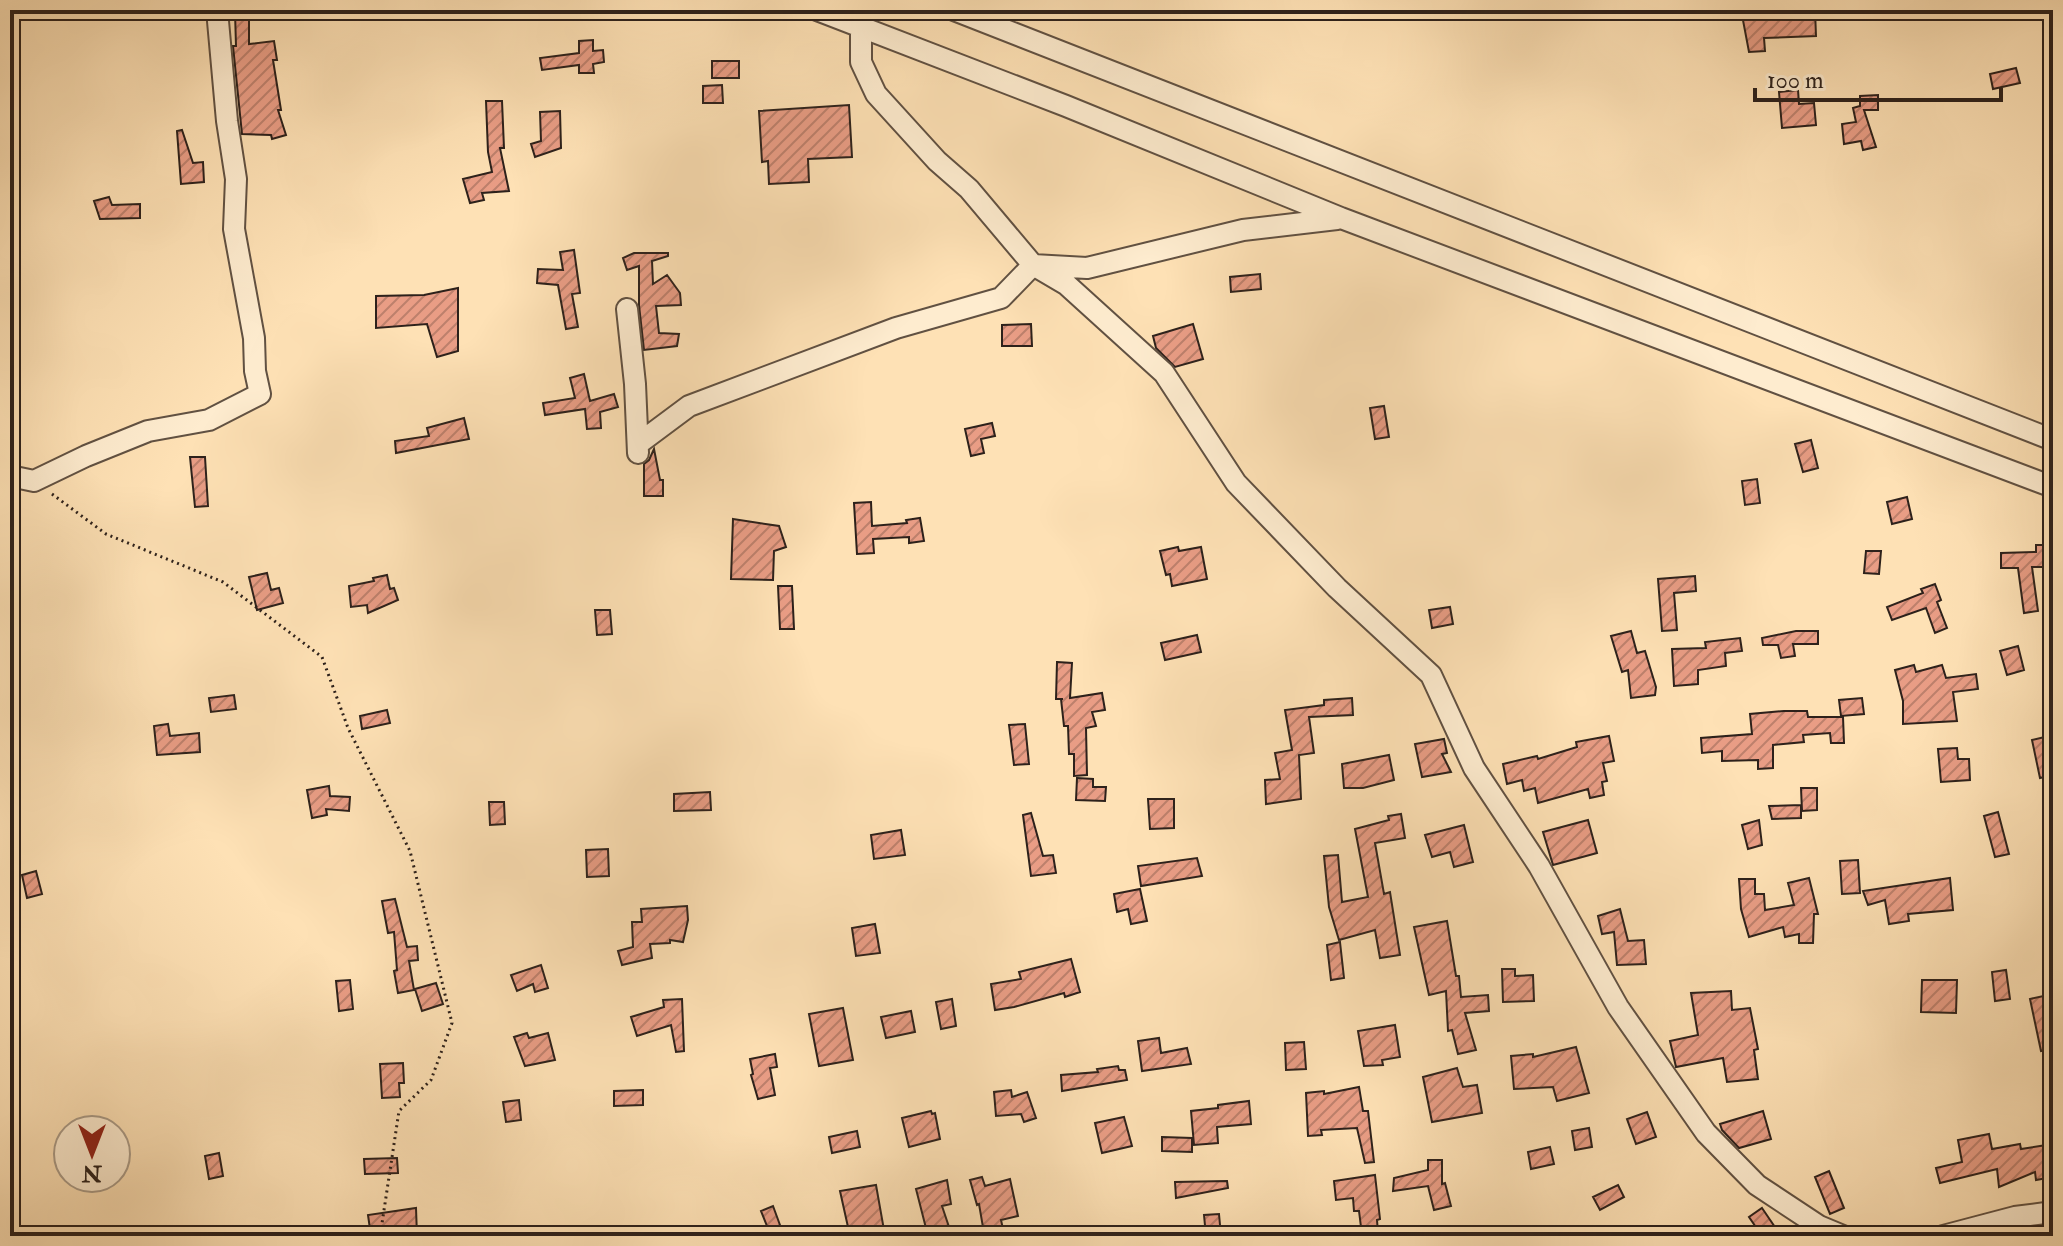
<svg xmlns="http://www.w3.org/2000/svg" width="2063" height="1246" viewBox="0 0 2063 1246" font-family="'IM FELL Double Pica',serif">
<defs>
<pattern id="building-hatch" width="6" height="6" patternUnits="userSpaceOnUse" patternTransform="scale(2)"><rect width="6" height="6" fill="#e99d85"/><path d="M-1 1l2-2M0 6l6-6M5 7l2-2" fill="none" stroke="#bd806c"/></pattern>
</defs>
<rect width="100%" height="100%" fill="#fee1b5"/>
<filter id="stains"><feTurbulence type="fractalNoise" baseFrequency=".0025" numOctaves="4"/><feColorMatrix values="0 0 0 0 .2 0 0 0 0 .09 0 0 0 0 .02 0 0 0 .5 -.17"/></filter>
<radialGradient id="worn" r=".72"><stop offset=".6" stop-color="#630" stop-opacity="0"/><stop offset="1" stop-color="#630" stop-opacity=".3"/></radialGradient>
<!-- building -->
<path fill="url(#building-hatch)" stroke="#2d211b" stroke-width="2" d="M1815,10l1,26 -52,2 1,13 -16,1 -7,-37z
M235,12h14v32l25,-3 3,19h-4l8,50h-3l8,25 -14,4 -1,-4 -29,-1 -9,-88h3z
M593,40v11l10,-1 1,12 -11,2 1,9h-15v-8l-37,5 -2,-12 39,-5v-12z
M712,61h27v17h-27z
M2016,68l4,15 -27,6 -3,-15z
M722,85l1,18h-20v-17z
M1798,90l1,14 15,-1 2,22 -34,3 -3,-36z
M1878,95v15h-14l12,37 -13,3 -2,-9 -17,3 -2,-20 14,-2 -3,-14 7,-2v-10z
M486,101h16l2,47h-4l9,43 -27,2 2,7 -14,3 -7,-24 29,-7 -4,-20z
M849,105l3,52 -44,2 1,23 -40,2 -1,-23 -6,1 -3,-51z
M560,111l1,37 -26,9 -4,-13 10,-3 -1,-29z
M182,130l11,33 10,-1 1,20 -23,2 -4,-53z
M109,197l3,8 28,-1v14l-40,1 -6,-18z
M574,250l6,43 -8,1 6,33 -12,2 -8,-44 -21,-2 1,-14 25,1 -3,-18z
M634,253h34v3l-16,5 1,23 14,-9 13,18 1,12 -25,1 3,27 20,1 -2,12 -33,4 -5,-45v-39l-12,4 -4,-12z
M1260,274l1,15 -30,3 -1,-15z
M458,288v63l-21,6 -10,-33 -51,4v-32l48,-1z
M1031,324l1,22h-30v-21z
M1193,324l10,35 -28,8 -19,-19 -3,-12z
M584,374l6,27 24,-7 4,13 -18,5 1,16 -14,1 -2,-20 -40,6 -2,-12 32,-5 -5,-20z
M1384,406l5,31 -14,2 -5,-31z
M464,418l5,21 -73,14 -1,-12 34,-5 -2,-8z
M992,423l3,13 -14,3 3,14 -13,3 -6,-27z
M1811,440l7,28 -15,4 -8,-28z
M654,449l6,31h3v16h-19v-32l5,-4z
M190,457h15l3,49 -13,1z
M1757,479l3,24 -15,2 -3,-24z
M1907,497l5,22 -20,5 -5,-22z
M871,502l1,24 35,-3 -1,-3 14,-2 4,23 -15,2v-6l-36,2 1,14 -17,1 -3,-51z
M733,519l46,7 7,21 -12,4 -1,29 -42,-1z
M2036,545h13l1,22h-18l6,44 -14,2 -6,-45h-17v-15l35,-1z
M1178,547l1,4 22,-4 6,32 -35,7 -2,-12 -4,1 -6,-24z
M1866,551h15l-2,23 -15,-1z
M267,573l4,17 8,-2 4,15 -26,7 -8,-33z
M387,575l3,14 4,-1 4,12 -30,13 -1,-8 -16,2 -2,-21 25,-5 -1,-3z
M1695,576l1,15 -22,2 3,37 -15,1 -4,-52z
M1935,584l6,16 -4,2 10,26 -12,5 -9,-25 -34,12 -5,-13 36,-14 -2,-4z
M778,586h14l2,43h-14z
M1450,607l3,17 -21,4 -3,-18z
M595,610h15l2,24 -15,1z
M1631,631l6,22 8,-2 11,36 -1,8 -24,3 -3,-28 -6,2 -11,-36z
M1796,631h22v13h-25l2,12 -14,2 -3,-13h-15l-1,-7z
M1197,635l4,17 -36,8 -4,-17z
M1740,638l2,13 -17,2 1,13 -28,4v14l-24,2 -2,-37 34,-1 -1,-6z
M2018,646l6,24 -17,5 -7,-24z
M1057,662l15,1 -2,35 32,-5 3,17 -13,2 4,14 -10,2 1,47 -13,1v-22h-5l-1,-28h-4l-3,-27h2h-7z
M1914,665l2,7 26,-7 4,13 30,-4 2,15 -25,3 4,29 -54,3v-23l-8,-31z
M234,695l2,14 -25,3 -2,-14z
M1352,698l1,17 -44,2 5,36 -15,2 2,44 -35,5 -1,-24 15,-1 -5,-26 17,-3 -7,-40 39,-5v-5z
M1862,698l2,16 -23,2 -2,-16z
M387,710l3,13 -28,6 -2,-13z
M1784,711h23l1,6h35l1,26h-13l-1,-10 -27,2 1,7 -31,3v23l-15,1v-9l-36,1v-10l-20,2 -1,-15 51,-4 -2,-20z
M168,724l2,12 29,-3 1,19 -43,3 -3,-29z
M1025,724l4,40 -15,1 -5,-40z
M2053,735v40l-13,3 -8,-38z
M1609,736l5,25 -11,2 4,18 -5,1 2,13 -14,3 -2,-9 -50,14 -3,-15 -11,3 -2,-11 -15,4 -4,-20 34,-8 1,3 39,-12 -1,-5z
M1444,739l3,14 -5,1 9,18 -29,5 -7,-33z
M1957,748l1,11h11l1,21 -29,2 -3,-33z
M1389,755l5,25 -31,8h-19l-2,-24z
M1077,778l16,1v8h13l-1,14 -29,-1z
M329,786l1,10 20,1 -1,14 -23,-2 1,6 -15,3 -5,-28z
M1801,788h16v22l-15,1z
M710,792l1,18 -37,1v-17z
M1148,799h26v29l-24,1z
M489,802h15l1,22 -15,1z
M1801,805v13l-29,1 -3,-13z
M1998,812l11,42 -14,3 -11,-41z
M1031,813l12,43 10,-1 3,18 -25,3 -8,-61z
M1401,814l4,24 -30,5 9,51 6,-2 10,63 -20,3 -5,-28 -36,10 -10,-33 -5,-51 14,-1 4,47 26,-5 -13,-68 34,-9 -1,-4z
M1588,820l9,33 -44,12 -10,-33z
M1759,820l3,25 -14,4 -6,-24z
M1464,825l9,37 -19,5 -4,-15 -18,5 -7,-22z
M901,830l4,25 -31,4 -3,-24z
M608,849l1,27 -22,1 -1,-27z
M1197,858l5,18 -61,10 -3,-20z
M1858,860l2,33 -18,1 -2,-33z
M36,871l6,23 -15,4 -5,-23z
M1809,878l9,36h-4l-1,29h-14v-9l-14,3 -2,-10 -34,10 -8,-28 -2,-30h16v15h9l1,16 29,-5 -6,-22z
M1950,878l3,32 -45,4 1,7 -20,3 -4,-24 -17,5 -5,-14z
M1140,889l7,32 -16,3 -3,-15 -11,3 -3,-18z
M395,899l12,48 10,-1 1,14 -9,1 5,29 -16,3 -4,-22 3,-1 -3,-38 -6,1 -6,-32z
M687,906l1,14 -5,22 -13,-2v3l-20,1 2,14 -30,7 -4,-14 15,-4 -1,-25h10l-1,-13z
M1620,909l8,32 16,-1 2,24 -29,1 -3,-33 -12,2 -4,-18z
M1447,921l9,55h3l2,21 27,-2 1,16 -24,2 11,37 -18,4 -6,-24 -4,1 -2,-40 -17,4 -15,-68z
M875,924l5,29 -24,3 -4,-28z
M1340,942l4,36 -13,2 -4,-35z
M1071,959l9,33 -15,5 -1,-4 -50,14 -19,3 -4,-26 30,-5 -2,-7z
M541,965l7,23 -13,4 -2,-8 -16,7 -6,-16z
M1502,969h13v7l18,-1 1,26 -31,1z
M2006,970l4,29 -15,2 -3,-29z
M350,980l3,29 -14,2 -3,-30z
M1922,980h35l-1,33 -35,-1z
M436,983l7,21 -21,7 -7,-22z
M1731,991l1,19 18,-2 8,41 -4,1 4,29 -31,3 -4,-24 -47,9 -6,-26 28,-6 -7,-42z
M2053,994v55l-12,2 -11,-52z
M682,999l2,52 -8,1 -5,-27 -34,11 -6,-19 33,-10 -1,-7z
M952,999l4,27 -15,3 -5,-27z
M843,1008l10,52 -34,6 -10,-52z
M911,1011l4,21 -29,6 -5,-21z
M1395,1025l5,32 -18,3 1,5 -19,1 -6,-35z
M527,1033l2,5 19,-5 7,27 -30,6 -11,-29z
M1159,1038l2,15 26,-5 4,16 -49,7 -4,-30z
M1304,1042l2,27 -20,1 -1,-27z
M1576,1047l13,46 -32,8 -4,-14 -39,2 -3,-33 22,-2v3z
M775,1054l2,13 -7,1 5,27 -17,4 -7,-24 2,-1 -3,-15z
M403,1063l1,20h-5l1,14 -18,1 -2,-34z
M1118,1066l1,4h6l2,10 -65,11 -1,-16 37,-3 -1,-3z
M1457,1068l6,19 14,-2 5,28 -50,9 -9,-45z
M1359,1087l4,24h5l6,51 -9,1 -8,-35 -36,2 1,5 -14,1 -2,-43 18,-2v3z
M643,1090v15l-29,1v-15z
M1011,1090l1,7 15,-5 9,26 -12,4 -3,-8 -25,2 -2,-24z
M519,1100l2,20 -15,2 -3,-20z
M1249,1101l2,23 -34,3 1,16 -24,2 -3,-34 27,-3v-3z
M931,1111l1,3 3,-1 5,26 -31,8 -7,-29z
M1763,1111l8,28 -32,9 -17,-18 -2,-6z
M1647,1112l9,25 -20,7 -9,-25z
M1124,1117l8,29 -30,7 -7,-30z
M1589,1128l3,19 -17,3 -3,-19z
M857,1131l3,16 -28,6 -3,-16z
M1989,1134l3,15 28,-5 1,5 32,-5v33l-17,3 -1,-8 -36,15 -2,-18 -57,14 -4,-15 26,-6 -4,-22z
M1162,1137l30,1v14l-30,-1z
M1550,1147l4,17 -23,5 -3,-17z
M219,1153l4,23 -14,3 -4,-23z
M397,1158l1,15 -33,1 -1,-15z
M1428,1160h14v24l3,-1 6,23 -17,4 -6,-24 -35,5 1,-13 34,-8z
M1829,1171l15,37 -14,6 -15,-37z
M1375,1175l5,44 -3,1 1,13 -16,2 -3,-24h-5l-1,-13 -17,2 -2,-19z
M982,1177l3,9 25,-7 8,37 -17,4 2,9 -19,4 -5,-29 -2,1 -7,-25z
M947,1180l4,24 -9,2 10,30h-24l-12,-47z
M1227,1181l1,7 -52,10 -1,-16z
M876,1185l8,45 -18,6h-16l-10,-45z
M1618,1185l6,12 -24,13 -7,-13z
M773,1206l11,30h-13l-10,-25z
M416,1208l1,28h-46l-3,-21z
M1762,1208l19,28h-19l-13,-19z
M1219,1214l2,22h-15l-2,-21z"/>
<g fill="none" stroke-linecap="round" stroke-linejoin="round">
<!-- minor casing -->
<g stroke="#615142" stroke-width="24">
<path id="minor" d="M817,10l249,96 275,112 712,269
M954,10l1099,430
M861,27v35l15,32 61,67 32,28 64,76 34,20 97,88 72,110 101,105 94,87 43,93 65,98 79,141 88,126 51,52 62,41 24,10
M627,309l8,75 3,69
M638,444l51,-38 207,-78 105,-30 32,-33 54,3 156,-38 94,-11
M10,476l24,5 52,-25 62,-25 61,-11 51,-26 -5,-23 -1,-33 -20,-109 2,-50 -9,-58 -10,-111
M1943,1236l72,-19 38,-5"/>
</g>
<!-- path -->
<path stroke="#2d211b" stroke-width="3" stroke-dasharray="2 4" stroke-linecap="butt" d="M52,494l54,40 117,48 99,75 26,71 62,123 42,172 -21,57 -32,31 -18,119 1,6"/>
<!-- minor -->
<use href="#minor" stroke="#feeccf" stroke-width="20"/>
</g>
<!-- margin -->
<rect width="2063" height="1246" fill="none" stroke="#fee1b5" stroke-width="40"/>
<rect x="12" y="12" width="2039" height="1222" fill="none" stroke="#2d211b" stroke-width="4"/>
<rect x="20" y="20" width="2023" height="1206" fill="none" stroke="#2d211b" stroke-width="2"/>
<!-- north arrow -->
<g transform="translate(92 1154) rotate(180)"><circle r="38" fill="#feeccf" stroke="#aa9b87" stroke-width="2"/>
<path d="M0-6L14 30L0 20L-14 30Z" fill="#8f2418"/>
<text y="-12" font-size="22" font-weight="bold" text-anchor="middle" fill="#2d211b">N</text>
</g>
<!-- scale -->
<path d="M1755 88v12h246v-12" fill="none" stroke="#2d211b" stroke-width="4"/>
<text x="1767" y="88" font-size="24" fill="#2d211b" stroke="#feeccf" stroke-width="6" paint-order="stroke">100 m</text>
<rect width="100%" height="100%" filter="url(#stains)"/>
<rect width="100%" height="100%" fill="url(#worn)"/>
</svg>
